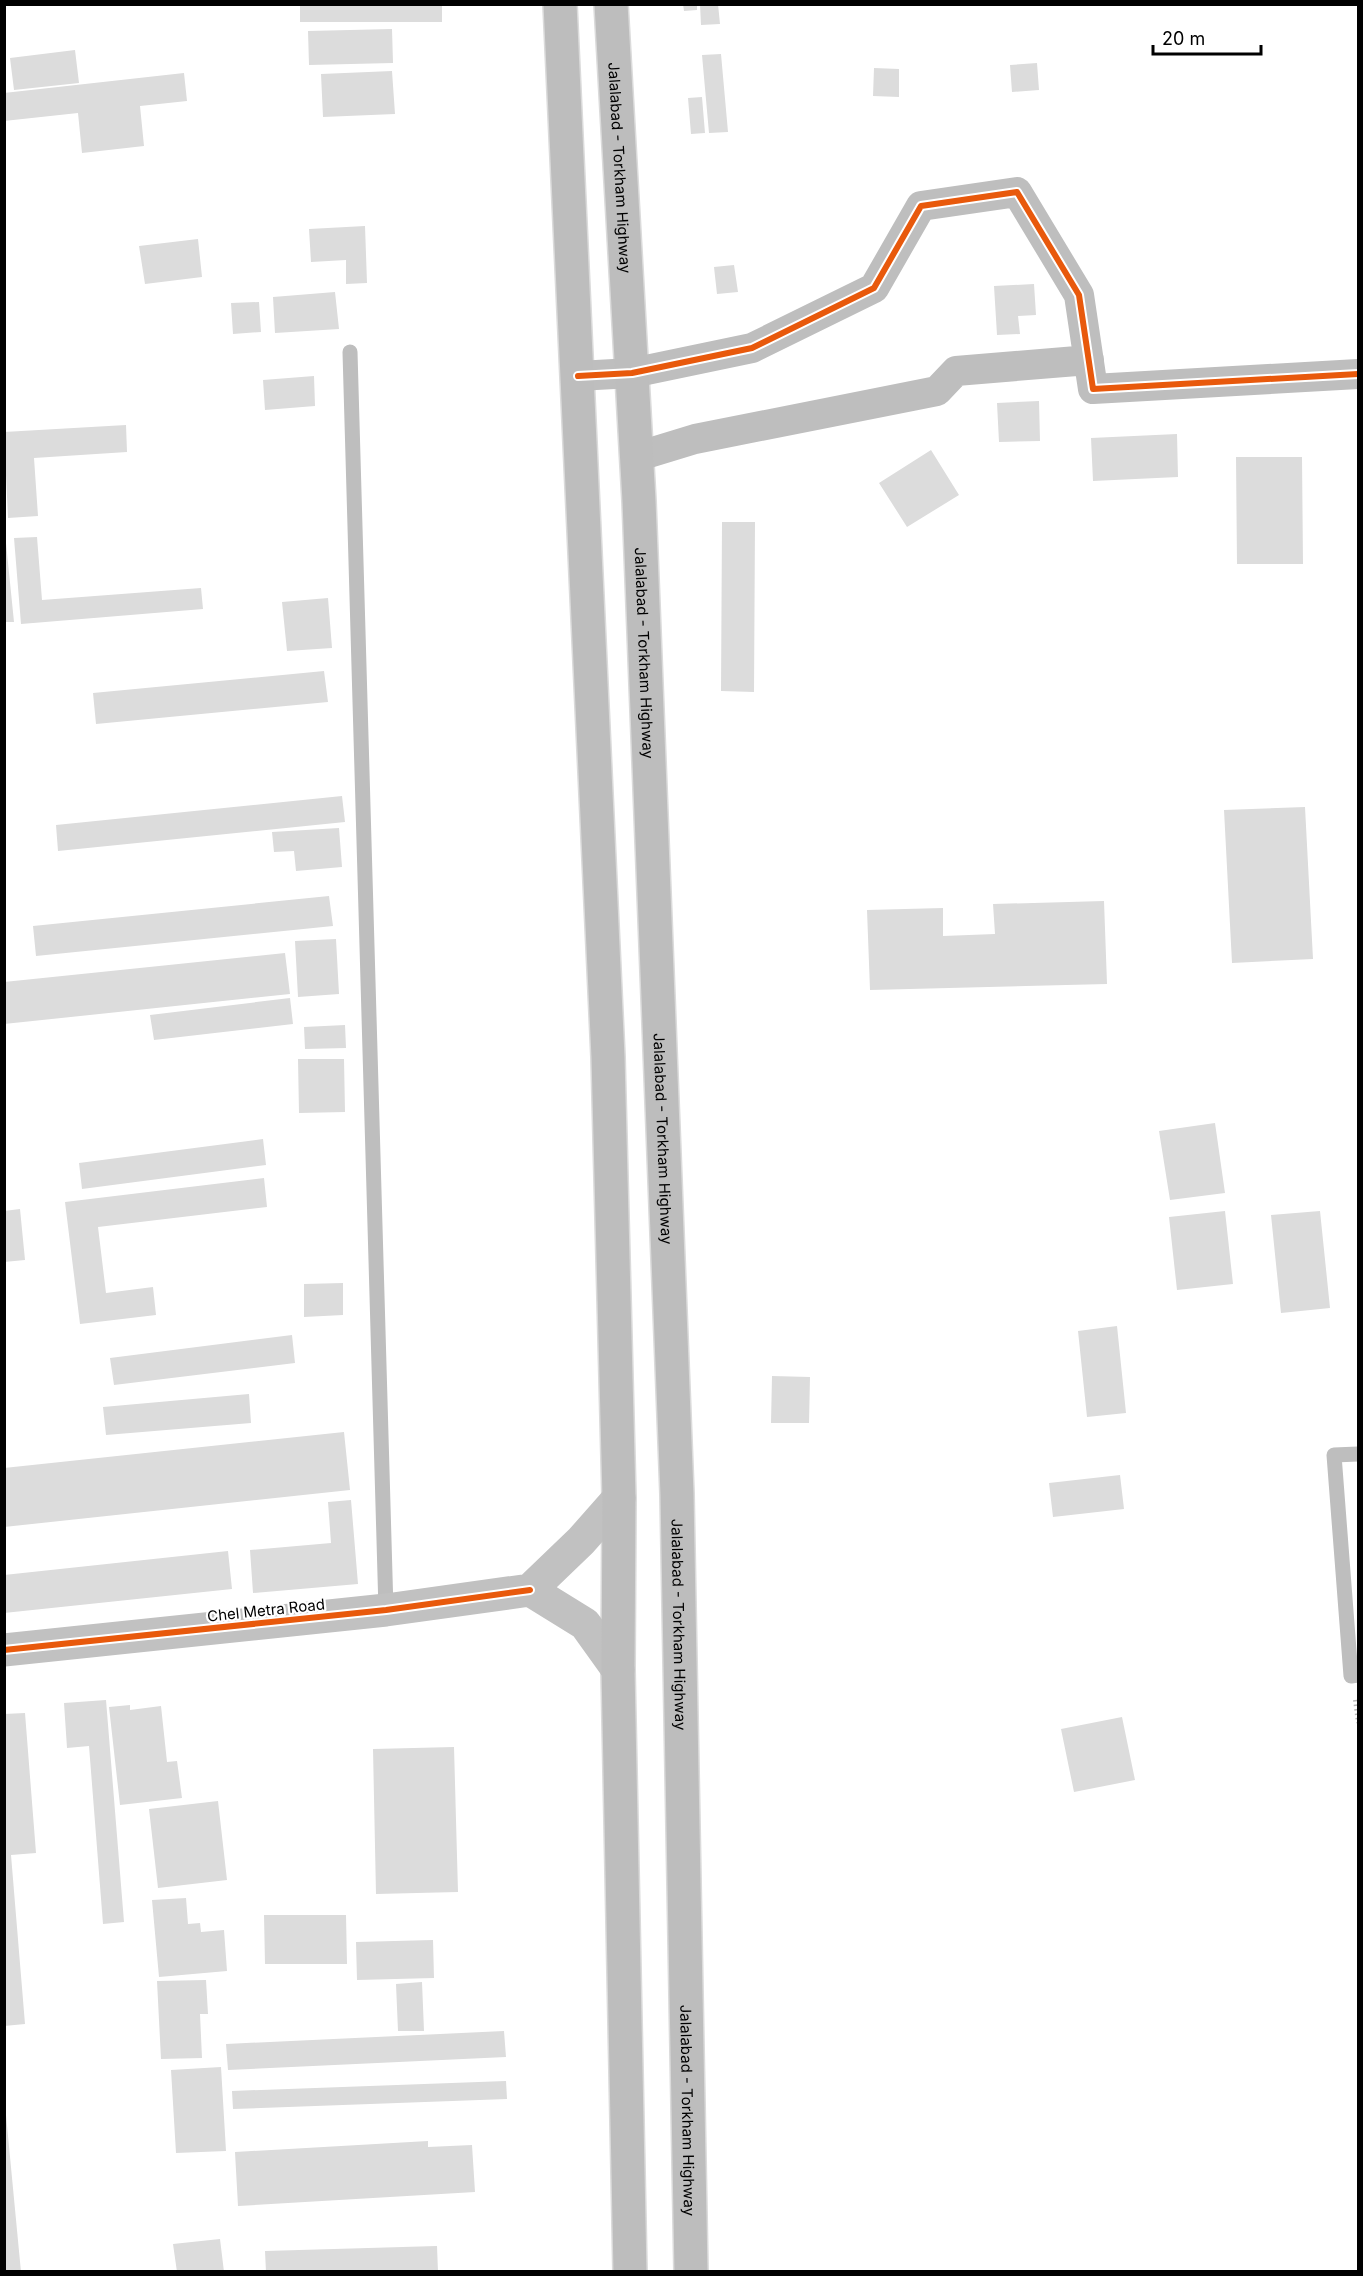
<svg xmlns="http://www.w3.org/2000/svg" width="1363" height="2276" viewBox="0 0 1363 2276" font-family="Inter,sans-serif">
<rect width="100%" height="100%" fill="#fff"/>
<!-- building -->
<path fill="#dcdcdc" d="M300,4h142v18h-142z
M683,4h14v6l-13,1z
M700,4h18l2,20 -19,1z
M392,29l1,34 -84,2 -1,-34z
M75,50l4,33 -65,7 -4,-32z
M721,54l7,78 -19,1 -7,-78z
M1037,63l2,27 -27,2 -2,-27z
M874,68l25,1v28l-26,-1z
M392,71l3,43 -72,3 -2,-43z
M184,73l3,28 -47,5 4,40 -62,7 -4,-40 -74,8v-28z
M702,97l3,36 -14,1 -3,-36z
M365,226l2,57 -21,1v-24l-35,2 -2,-33z
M198,239l4,38 -57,7 -6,-38z
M734,265l4,27 -21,2 -3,-27z
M1034,284l2,31 -18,1 2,18 -23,1 -3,-49z
M335,292l4,37 -64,4 -2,-36z
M259,302l2,30 -28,2 -2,-31z
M314,376l1,30 -50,4 -2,-30z
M1039,401l1,40 -41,1 -2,-39z
M126,425l1,27 -93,6 4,58 -30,2 -4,-86z
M1177,434l1,43 -85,4 -2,-43z
M931,450l28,45 -52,32 -28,-44z
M1236,457h66l1,107h-66z
M722,522h33l-1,170 -33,-1z
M37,537l5,63 159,-12 2,21 -182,15 -7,-86z
M6,543l8,79h-10v-78z
M328,598l4,50 -45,3 -5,-49z
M324,671l4,31 -232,22 -3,-31z
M342,796l3,26 -287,29 -2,-26z
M1305,807l8,152 -81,4 -8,-153z
M339,828l3,39 -46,4 -2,-20 -20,1 -2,-20z
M329,896l4,30 -297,30 -3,-30z
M1104,901l3,83 -237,6 -3,-80 76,-2v28l52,-2 -2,-30z
M336,939l3,55 -41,3 -3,-56z
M285,953l5,41 -286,30v-42z
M290,998l3,26 -139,16 -4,-25z
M345,1025l1,23 -41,1 -1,-22z
M298,1059h46l1,53 -46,1z
M1215,1123l10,70 -55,7 -11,-69z
M263,1139l3,26 -184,24 -3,-26z
M264,1178l3,29 -169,20 8,66 47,-6 3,28 -76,9 -15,-122z
M20,1209l5,51 -21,2v-51z
M1225,1211l8,73 -56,6 -8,-73z
M1320,1211l10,97 -49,5 -10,-98z
M343,1283v32l-39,2v-33z
M1117,1326l9,87 -39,4 -9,-86z
M292,1335l3,28 -181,22 -4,-27z
M772,1376l38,1 -1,46h-38z
M249,1394l2,29 -145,12 -3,-28z
M344,1432l6,58 -346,37v-59z
M1120,1475l4,34 -71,8 -4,-34z
M351,1500l7,84 -105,9 -3,-43 81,-7 -3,-41z
M228,1551l4,38 -228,24v-38z
M106,1700l18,222 -21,2 -14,-178 -22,2 -3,-45z
M130,1705v5l31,-4 6,56 10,-1 5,37 -62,7 -11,-98z
M25,1713l11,140 -25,2 14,169 -21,2v-312z
M1122,1717l13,63 -61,12 -13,-63z
M454,1747l4,145 -82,2 -3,-145z
M218,1801l9,79 -69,8 -9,-79z
M186,1898l2,26 12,-1 1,9 23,-2 3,41 -68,6 -7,-77z
M264,1915h82l1,49h-82z
M433,1940l1,38 -77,2 -1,-38z
M206,1980l2,34h-8l2,44 -41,1 -4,-78z
M422,1982l2,49h-26l-2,-47z
M504,2031l2,26 -278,13 -2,-26z
M221,2067l5,84 -50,2 -5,-83z
M506,2081l1,18 -274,10 -1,-18z
M4,2115h2l15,157h-17z
M428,2141v6l44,-2 3,47 -237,14 -3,-54z
M220,2239l4,33h-47l-4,-28z
M437,2246l1,26h-172l-1,-21z"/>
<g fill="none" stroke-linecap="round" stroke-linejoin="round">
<!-- highway casing -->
<g stroke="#dbdbdb" stroke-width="36">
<g id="highway">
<path d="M560,4l48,1053 11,441 -1,172 12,602"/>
<path id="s1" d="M611,4l28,497 38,993 14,778"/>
</g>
</g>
<!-- path -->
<path stroke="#b8b8b8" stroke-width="4" stroke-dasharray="1.5 3" stroke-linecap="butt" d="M1355,1700l3,23"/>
<!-- lane -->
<path stroke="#bebebe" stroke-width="15" d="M350,352l36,1258
M1358,1454l-24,1 17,221 7,-1"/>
<!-- street -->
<path stroke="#bebebe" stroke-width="30" d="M578,376l54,-3 120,-25 122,-60 47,-82 96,-14 62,103 14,94 265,-15
M636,457l59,-18 242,-48 19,-20 133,-11"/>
<!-- secondary -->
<path stroke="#c1c1c1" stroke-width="33" d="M530,1590l51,-49 38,-43
M530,1590l55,34 33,46
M4,1650l382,-40 144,-20"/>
<!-- highway -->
<use href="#highway" stroke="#bdbdbd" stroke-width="33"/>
<!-- cycleway casing -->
<g stroke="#fff" stroke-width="10">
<path id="cycleway" d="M578,376l54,-3 120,-25 122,-60 47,-82 96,-14 62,103 14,94 265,-15
M4,1650l382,-40 144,-20"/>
</g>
<!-- cycleway -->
<use href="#cycleway" stroke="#e8590c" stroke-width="6"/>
</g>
<g text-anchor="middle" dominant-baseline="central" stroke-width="4.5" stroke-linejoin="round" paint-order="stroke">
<!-- street labels -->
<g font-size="15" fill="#000" stroke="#fff">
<text stroke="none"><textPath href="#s1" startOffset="164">Jalalabad - Torkham Highway</textPath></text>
<text stroke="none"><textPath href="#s1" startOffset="650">Jalalabad - Torkham Highway</textPath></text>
<text stroke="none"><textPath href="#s1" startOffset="1136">Jalalabad - Torkham Highway</textPath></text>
<text transform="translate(266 1610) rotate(-6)">Chel Metra Road</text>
<text stroke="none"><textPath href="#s1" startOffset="1622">Jalalabad - Torkham Highway</textPath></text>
<text stroke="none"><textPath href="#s1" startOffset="2108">Jalalabad - Torkham Highway</textPath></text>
</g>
</g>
<!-- border -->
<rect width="1363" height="2276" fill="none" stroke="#000000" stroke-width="12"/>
<!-- scale -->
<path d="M1153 45v9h108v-9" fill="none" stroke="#000000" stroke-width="3"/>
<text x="1162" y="45" font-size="18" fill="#000000" stroke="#ffffff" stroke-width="4.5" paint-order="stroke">20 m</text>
</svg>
